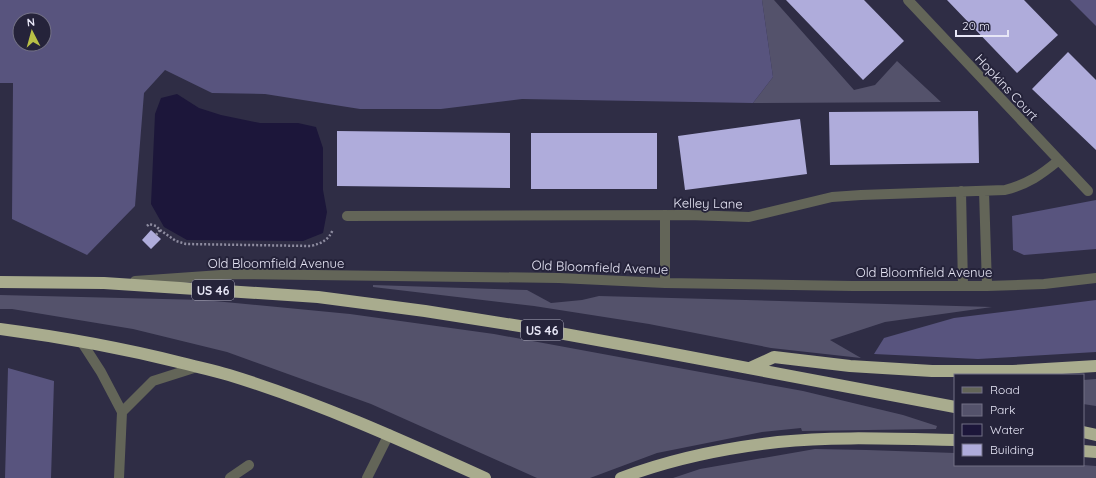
<svg xmlns="http://www.w3.org/2000/svg" width="1096" height="478" viewBox="0 0 1096 478" font-family="Quicksand,sans-serif">
<rect width="100%" height="100%" fill="#2f2d45"/>
<!-- green -->
<path fill="#54526b" d="M762,0h12l80,90 21,-5 22,-24 44,41 -188,1 20,-26z
M373,285l154,5 24,13 31,-3 17,-4 393,11 -107,15 -55,18 31,18 -90,-10 -122,-24 -115,-18 -161,-19z
M0,295l204,5 146,14 144,20 309,57 100,24 34,11 -1,3 -134,2 -1,-3 -39,4 -105,21 -67,25h-53l-166,-74 -144,-52 -94,-23 -121,-20h-12z
M1096,379v27l-13,-2v-24z
M815,449l52,1 88,3v12h128l13,1v12h-423l27,-9z"/>
<!-- forest -->
<path fill="#58547e" fill-rule="evenodd" d="M0,0h762l11,77 -20,26 -231,-4 -81,10h-81l-95,-15 -53,-1 -47,-23 -21,23 -9,113 -48,49 -75,-36 1,-136h-13zM20,20h24v24h-24z
M1070,0h26v26z
M1096,200v49l-72,6 -11,-5 -1,-34z
M1096,300v52l-118,7 -104,-5 10,-16 70,-20z
M8,368l46,13 -3,97h-46z"/>
<!-- water -->
<path fill="#1c163a" d="M177,94l22,14 22,7 39,8h38l18,4 7,21v42l4,22 -4,21 -20,8 -116,-1 -23,-13 -13,-23 4,-90 6,-16z"/>
<!-- building -->
<path fill="#afacdb" d="M786,0h78l40,41 -41,39z
M947,0h77l34,35 -41,38z
M1068,52l28,28v70l-64,-61z
M978,111l1,52 -149,2 -1,-53z
M800,119l7,55 -122,16 -7,-54z
M337,131l173,2v55l-173,-2z
M531,133h126v56h-126z
M151,230l10,9 -10,10 -9,-9z"/>
<g fill="none" stroke-linecap="round" stroke-linejoin="round">
<!-- path -->
<path stroke="#8e8ca0" stroke-width="2.5" stroke-dasharray="2 2" stroke-linecap="butt" d="M147,226l2,-2 7,2 4,4 -4,5
M160,230l16,11 10,3 125,2c11,-3 18,-6 22,-17"/>
<!-- minor -->
<path stroke="#636558" stroke-width="10" d="M908,0l180,191
M961,191l2,95
M984,191l3,95
M665,215v68
M347,216l341,-1 61,2 83,-20 29,-2 144,-5c23,-6 36,-15 54,-30
M135,281l100,-7 324,4 106,5 188,3h134l57,-2 52,-6
M81,341l20,31 21,40 -3,66
M122,412l31,-31 44,-14
M230,478l19,-13
M367,478l22,-44"/>
<!-- highway -->
<path stroke="#a9ac8e" stroke-width="12" d="M0,282l104,1 214,14 107,14 101,16 132,24 297,56
M0,329c61,8 122,19 182,34 15,4 31,7 47,12 88,27 172,65 256,103
M750,368l24,-11 76,9 82,5h81l83,-5
M1083,432l13,3
M1083,451l13,1
M621,478c50,-19 104,-30 157,-36 59,-6 119,-3 177,-2"/>
</g>
<g text-anchor="middle" dominant-baseline="central" stroke-width="4" stroke-linejoin="round" paint-order="stroke">
<!-- shield labels -->
<g fill="#25233a" stroke="#adacbe" stroke-width="1">
<rect x="192" y="280" width="42" height="20" rx="3"/>
<rect x="521" y="320" width="42" height="20" rx="3"/>
</g>
<g font-size="12" font-weight="bold" fill="#e7e6f6">
<text x="213" y="290">US 46</text>
<text x="542" y="330">US 46</text>
</g>
<!-- street labels -->
<g font-size="13" fill="#e7e6f6" stroke="#25233a">
<text transform="translate(1007 87) rotate(47)">Hopkins Court</text>
<text transform="translate(708 203) rotate(1)">Kelley Lane</text>
<text x="276" y="263">Old Bloomfield Avenue</text>
<text transform="translate(600 267) rotate(2)">Old Bloomfield Avenue</text>
<text x="924" y="272">Old Bloomfield Avenue</text>
</g>
</g>
<!-- legend -->
<rect x="954" y="374" width="130" height="92" fill="#25233a" stroke="#737185"/>
<rect x="962" y="387" width="20" height="6" fill="#636558" stroke="#737185"/>
<text x="990" y="394" font-size="12" fill="#e7e6f6">Road</text>
<rect x="962" y="404" width="20" height="12" fill="#54526b" stroke="#737185"/>
<text x="990" y="414" font-size="12" fill="#e7e6f6">Park</text>
<rect x="962" y="424" width="20" height="12" fill="#1c163a" stroke="#737185"/>
<text x="990" y="434" font-size="12" fill="#e7e6f6">Water</text>
<rect x="962" y="444" width="20" height="12" fill="#afacdb" stroke="#737185"/>
<text x="990" y="454" font-size="12" fill="#e7e6f6">Building</text>
<!-- north arrow -->
<g transform="translate(32 32) rotate(354)"><circle r="19" fill="#25233a" stroke="#737185"/>
<path d="M0-3L7 15L0 10L-7 15Z" fill="#b9c046"/>
<text y="-6" font-size="11" font-weight="bold" text-anchor="middle" fill="#e7e6f6">N</text>
</g>
<!-- scale -->
<path d="M956 30v6h52v-6" fill="none" stroke="#e7e6f6" stroke-width="2"/>
<text x="962" y="30" font-size="12" fill="#e7e6f6" stroke="#25233a" stroke-width="3" paint-order="stroke">20 m</text>
</svg>
